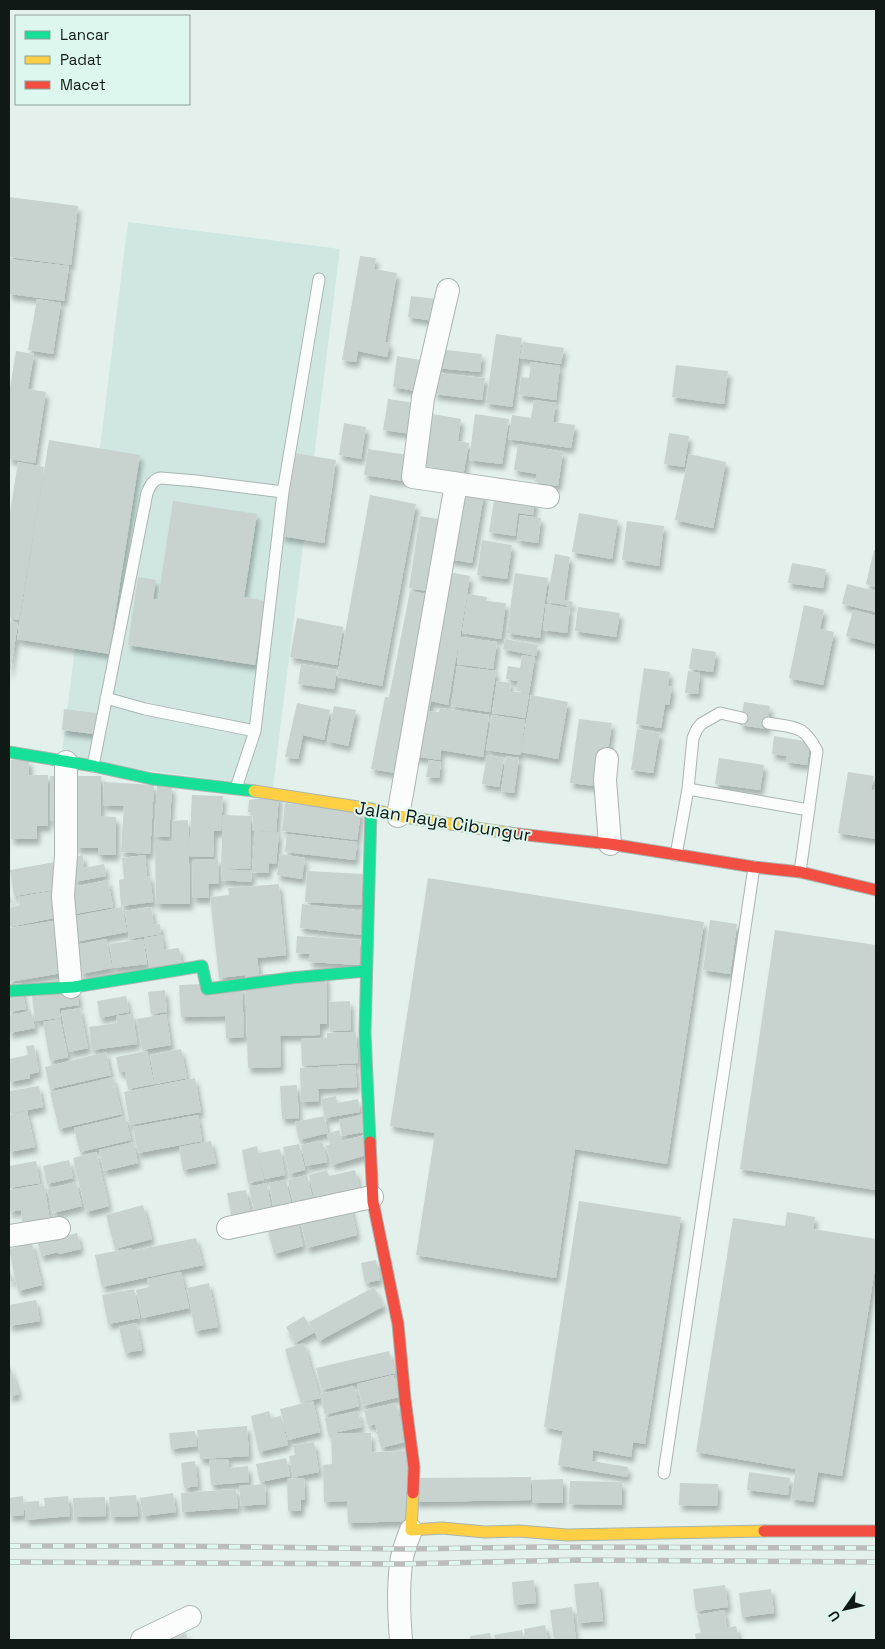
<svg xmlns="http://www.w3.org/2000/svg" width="885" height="1649" viewBox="0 0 885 1649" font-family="'Space Grotesk',sans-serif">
<defs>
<filter id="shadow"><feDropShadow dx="3" dy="5.5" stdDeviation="2.5" flood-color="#0004"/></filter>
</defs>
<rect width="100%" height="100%" fill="#e3f0ec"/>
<!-- built -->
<path fill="#d0e7e1" d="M128,222l212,27 -67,538 -212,-28z"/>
<!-- building -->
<path fill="#c8d3cf" filter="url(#shadow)" d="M9,197l69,9 -7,59 -62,-8z
M360,256l16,2 -2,11 23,4 -12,69 5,1 -3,14 -29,-6 -2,11 -14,-2z
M9,259l60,7 -5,35 -55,-7z
M411,296l26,3 -3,22 -26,-4z
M37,299l24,4 -8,51 -25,-4z
M496,334l26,4 -10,69 -26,-4z
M523,342l41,6 -3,16 -41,-6z
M437,349l45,5 -2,18 -44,-4z
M16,351l18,3 -6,35 18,3 -11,71 -26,-4v-65z
M397,356l29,5 -5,31 -28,-5z
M531,362l29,4 -4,34 -37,-5 2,-18 8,1z
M676,365l52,6 -4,33 -52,-7z
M436,373l49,5 -3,22 -48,-6z
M388,399l28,4 -4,31 -29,-4z
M534,400l22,3 -3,19 22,3 -4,23 -63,-9 4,-24 19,3z
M427,413l34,6 -3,22 11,2 -7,39 -45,-8z
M475,414l34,5 -7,45 -33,-4z
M344,423l22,4 -5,32 -22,-4z
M669,433l20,3 -5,31 -20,-3z
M49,440l91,15 -31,199 -92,-15z
M518,444l45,8 -5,34 -23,-4 2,-8 -23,-4z
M368,449l40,6 -4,26 -40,-6z
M294,453l42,7 -12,83 -43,-7z
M689,454l37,8 -13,66 -38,-8z
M18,462l26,5 -25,153 -10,-2v-99z
M460,489l24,5 -12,69 -24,-4z
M495,494l40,6 -2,15 -15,-2 -3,23 -26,-4z
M370,495l46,9 -34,182 -45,-9z
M173,501l84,13 -13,83 21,4 -10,64 -127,-20 10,-68 18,3 -3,19 5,1z
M579,513l39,7 -6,39 -40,-7z
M520,515l21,3 -3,25 -21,-3z
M420,516l18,3 -8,52 3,21 -24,-4z
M627,521l37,5 -5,40 -37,-6z
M482,540l30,5 -5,34 -30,-4z
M874,550l2,1v36l-10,-3z
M555,554l15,3 -6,43 9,2 -1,4 -25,-4z
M792,563l34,6 -3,19 -35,-5z
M442,571l28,5 -10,61 37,5 -4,27 -36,-5 2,-24 -11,65 -17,-4 -2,10 10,1 1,-4 49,7 -6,42 -42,-7 -1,10 -28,-4z
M515,573l33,5 -8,60 -33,-5z
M847,584l29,7v21l-34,-8z
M410,591l26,5 -35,178 -30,-5 14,-72h4z
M468,594l19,3 -1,4 20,2 -5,36 -39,-6z
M546,604l24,4 -3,25 -24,-3z
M804,605l20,5 -4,19 14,3 -11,53 -34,-7z
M578,607l42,6 -4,24 -41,-6z
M853,610l23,6v28l-30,-8z
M297,618l46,9 -6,38 -47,-8z
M9,621l9,2 -8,49h-1z
M505,639l33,6 -2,11 -33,-7z
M692,648l24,4 -3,20 -24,-3z
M522,655l13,2 -6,36 -12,-2 1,-10 -12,-2 2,-13 12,2z
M301,664l36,6 -3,19 -36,-5z
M457,666l39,5 -6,41 -39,-6z
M644,668l26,4 -2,14 4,1 -3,18 -4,-1 -4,24 -25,-4z
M688,671l12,2 -2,21 -13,-1z
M497,681l14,2 -1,8 19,3 -4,24 -33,-5z
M531,695l37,7 -10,57 -37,-7z
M744,702l26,4 -3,23 -27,-4z
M297,703l33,7 -6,30 -21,-5 -5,24 -13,-2z
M334,706l22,4 -8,36 -21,-5z
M64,709l33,4 -3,21 -32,-4z
M492,715l33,5 -5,35 -34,-5z
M579,719l33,4 -9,64 -33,-4z
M637,729l23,4 -7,40 -22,-3z
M774,736l36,6 -3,23 -21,-3 1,-6 -15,-2z
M487,755l17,3 -5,29 -17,-3z
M506,756l13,2 -5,35 -13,-2z
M719,758l45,7 -4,25 -45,-6z
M11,760h18v15h19v51h-11v13h-26z
M429,760l12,2 -2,16 -13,-1z
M848,772l26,4 -3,14 5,1v48l-38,-6z
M50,776h13l1,45h-13z
M76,776h25v40l15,1v38h-18v-7h-22z
M104,782l50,3 -4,69 -29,-2 3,-46 -21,-1z
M157,786l15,1 -3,50 -15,-1z
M192,795l31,1 -2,35h-7l-1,26 -24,-1z
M279,795l-3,37 -24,-2 1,-17 -5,-1 1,-12z
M285,803l76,8 -4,29 -75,-9z
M223,815l28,1 -1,53 -29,-1z
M188,820l2,84h-34l-1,-63h17v-20z
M255,831l24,2 -3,31 -7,-1 -1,10 -16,-1z
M287,834l70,8 -2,18 -70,-8z
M280,854l25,4 -3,21 -25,-4z
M83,855l1,13 20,-4 2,12 -32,6 -4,-24z
M145,855l2,22 3,-1 3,26 -32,4 -2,-26 5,-1 -2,-21z
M218,859l1,25h-11l1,14h-16l-1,-38z
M55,862l4,27 -45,7 -4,-26z
M222,869l30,2 -1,11 -30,-2z
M307,871l56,3 -2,31 -56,-3z
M428,878l276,44 -37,242 -92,-15 -19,129 -140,-23 19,-122 -45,-7z
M108,880l5,27 -44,8 -5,-26z
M279,884l7,71 -29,3 2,16 67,1 1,49h-7v11l-40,1 1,31 -33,1 -3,-93 -26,3 -9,-81 19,-2 -1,-7z
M59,890l5,26 -55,11v-19l11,-3 -2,-8z
M9,891l3,12 -3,1z
M302,904l62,7 -2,24 -62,-7z
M122,907l5,25 -52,10 -5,-25z
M151,907l3,18 6,-1 1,10 -32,5 -4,-28z
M59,920l9,52 -59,10v-54z
M710,920l27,4 -7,50 -27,-4z
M775,930l101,15v245l-136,-21z
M162,935l2,15 15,-2 3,18 -32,5 -6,-33z
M297,936l63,4 -1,25 -50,-3 1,-8 -14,-1z
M106,939l6,29 -31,6 -6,-29z
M143,939l4,25 -34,4 -3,-24z
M21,983l5,26 -17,3v-27z
M205,984l37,2 2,51 -18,1 -1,-22 -44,1 -2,-32z
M77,990l2,15 -20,3 2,10 -26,3 -3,-25z
M165,990l2,22 -16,2 -3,-22z
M126,996l3,16 -29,6 -3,-17z
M350,1001l1,29 -21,1 -1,-29z
M80,1008l8,40 -19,4 -8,-41z
M31,1011l4,17 -26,5v-18z
M133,1014l4,30 -45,6 -3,-23 28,-4 -1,-7z
M166,1014l5,31 -29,5 -5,-31z
M60,1019l8,38 -18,4 -7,-39z
M356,1032l2,31 -56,3 -1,-27 26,-1v-5z
M34,1045l5,27 -9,2v4l-21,4v-23l19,-4 -2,-9z
M181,1049l6,29 -32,6 -5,-29z
M147,1051l7,33 -26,5 -3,-17h-6l-3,-15z
M106,1052l5,23 -61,14 -5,-22z
M355,1065l2,22 -39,2 1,12 -18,1 -1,-34z
M113,1077l9,37 -63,15 -9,-37z
M195,1078l6,34 -71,13 -6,-33z
M297,1085l2,33 -17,1 -2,-33z
M39,1086l4,21 -34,7v-23z
M336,1096l1,7 21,-4 2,13 -35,6 -4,-19z
M27,1111l8,36 -26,5v-37z
M365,1114l4,17 -27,5 -3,-16z
M198,1115l4,26 -64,12 -5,-26z
M125,1116l6,24 -51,12 -6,-24z
M324,1116l4,17 -29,7 -4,-18z
M339,1130l3,11 23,-6 5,19 -38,11 -6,-19 4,-2 -3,-10z
M211,1141l5,22 -33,7 -4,-23z
M322,1141l5,21 -21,4 -5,-21z
M133,1142l5,21 -34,8 -5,-21z
M299,1144l6,26 -16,4 -6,-27z
M257,1146l7,34 -16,3 -6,-33z
M280,1149l5,26 -20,4 -6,-26z
M96,1152l13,54 -23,6 -13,-54z
M69,1160l4,18 -26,6 -4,-18z
M36,1161l4,22 -31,5v-22z
M327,1170l2,6 26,-6 6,23 -45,11 -7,-29z
M307,1175l7,29 -20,4 -6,-28z
M286,1180l6,28 -18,3 -5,-28z
M76,1182l6,24 -29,7 -6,-24z
M266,1183l6,28 -17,4 -6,-28z
M44,1184l6,37 -27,4 -2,-15 -12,2v-22z
M246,1190l5,25 -19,4 -5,-26z
M579,1201l102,16 -36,227 -12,-2 -2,15 -38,-7 -1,11 36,6 -1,10 -69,-12 5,-34 -19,-4z
M350,1204l7,31 -50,13 -8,-32z
M143,1205l9,34 -37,10 -9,-34z
M787,1212l28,5 -2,12 63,10v23l-34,214 -24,-4 -5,30 -22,-3 5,-30 -100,-17 37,-234 52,8z
M296,1216l7,30 -29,8 -8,-32z
M77,1233l4,16 -22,5 -1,-2 -17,4 -4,-17 20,-1z
M196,1238l7,27 -101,22 -7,-32 36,-7 1,3z
M32,1243l10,42 -24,6 -9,-42z
M376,1260l4,20 -15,3 -4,-20z
M9,1267l4,14h-4z
M181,1272l8,36 -47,10 -6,-28 13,-3 -2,-8z
M209,1283l9,44 -23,4 -8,-43z
M374,1287l10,19 -65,35 -4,-9 -20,11 -9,-16 18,-11 9,15 -4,-9z
M134,1289l6,29 -32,6 -6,-29z
M36,1300l4,21 -31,5v-21z
M136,1323l6,27 -17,3 -6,-26z
M304,1343l16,55 -19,5 -16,-54z
M389,1351l6,22 -73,17 -6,-22z
M9,1363l10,31 -10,3z
M393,1375l6,22 -36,9 -6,-22z
M354,1386l5,20 -34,9 -5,-21z
M313,1401l7,31 -32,8 -8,-31z
M396,1403l9,39 -24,6 -6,-24 -7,2 -4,-16z
M269,1411l2,7 10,-2 7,29 -29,7 -8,-36z
M358,1411l4,16 -34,7 -3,-16z
M247,1426l2,30 -49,3 -3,-29z
M195,1431l2,15 -26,3 -2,-16z
M331,1433h40l1,19 36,-1 2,70 -62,2 -1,-22 -23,1 -1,-37 9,-1z
M314,1442l5,30 -26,5 -4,-21 6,-1 -2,-10z
M286,1458l4,18 -30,6 -4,-18z
M228,1459l1,9 19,-2 1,16 -38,3 -2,-25z
M195,1461l3,25 -14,2 -3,-25z
M749,1472l41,6 -2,17 -41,-5z
M531,1477v23l-117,2v-24z
M304,1478l1,22h-4v11h-13l-1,-32z
M563,1479v24h-30l-1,-23z
M570,1481l52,1v23l-53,-1z
M680,1483l38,1 -1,22 -38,-1z
M265,1484l1,20 -25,2 -2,-20z
M236,1489l2,19 -56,4 -1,-19z
M173,1493l3,19 -33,4 -3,-18z
M136,1495l2,21 -27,1 -2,-20z
M23,1496l1,19 -15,1v-18z
M68,1496l2,20 -44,4 -2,-18 15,-1v6l6,-1 -1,-8z
M105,1497l1,19 -32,1 -1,-19z
M534,1580l2,23 -22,2 -2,-23z
M599,1582l4,39 -25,2 -4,-39z
M725,1585l3,22 -32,4 -3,-22z
M771,1589l3,24 -32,4 -3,-24z
M572,1607l4,33h-22l-4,-30z
M724,1610l3,18 9,-2 3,14h-43l-1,-6 6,-1 -4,-18z
M545,1625l3,15h-22l-2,-11z
M522,1630l2,10h-29l-1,-5z
M186,1633l2,7h-21z
M490,1633l1,7h-21v-4z"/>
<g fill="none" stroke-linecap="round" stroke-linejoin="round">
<!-- lane casing -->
<g stroke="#aab5b1" stroke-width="13">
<path id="lane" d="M106,698l39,11 110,22
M768,723c27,5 35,1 49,28l-17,121
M93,766l54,-273c3,-7 6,-14 14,-15l35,3 87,11
M236,788l19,-57 28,-239 36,-213
M688,789l121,21
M676,855l12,-66 5,-51 4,-9 4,-5 19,-11 22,5
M664,1473l90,-606"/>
</g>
<!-- street casing -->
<g stroke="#aab5b1" stroke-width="24">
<path id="street" d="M448,290l-25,108 -10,79 135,20
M607,759l-2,21 5,64
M66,762v93l-3,41 8,91
M398,816l58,-332
M228,1228l144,-31
M9,1236l50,-8
M142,1640l48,-23
M401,1640c-2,-24 -3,-52 0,-76 1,-12 6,-23 10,-34"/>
</g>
<!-- fast casing -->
<g stroke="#aab5b1" stroke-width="13">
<path id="fast" d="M9,752l84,14 59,13 102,12
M9,991l65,-4 128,-21 5,23 84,-11 75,-7
M370,1142l-5,-109 6,-224"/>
</g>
<!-- slow casing -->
<g stroke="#aab5b1" stroke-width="13">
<path id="slow" d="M254,791l117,18 27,7 111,17
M413,1493l-2,37 31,-2 43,4 34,-1 48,4 197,-4"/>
</g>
<!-- jam casing -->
<g stroke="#aab5b1" stroke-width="13">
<path id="jam" d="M509,833l101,11 144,23 46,5 76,18
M370,1142l3,60 25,122 7,75 9,68 -1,26
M764,1531h112"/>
</g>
<!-- lane -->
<use href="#lane" stroke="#fbfdfc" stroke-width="11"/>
<!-- street -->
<use href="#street" stroke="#fbfdfc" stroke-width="22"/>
<!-- fast -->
<use href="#fast" stroke="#16e098" stroke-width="11"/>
<!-- slow -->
<use href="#slow" stroke="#ffcf43" stroke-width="11"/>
<!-- jam -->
<use href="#jam" stroke="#f24e42" stroke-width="11"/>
<!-- rail casing -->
<g stroke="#babdbc" stroke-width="5.5">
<path id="rail" d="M9,1546h164l231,3 144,-2 328,1
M9,1562l392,2 178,-4 297,2"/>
</g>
<!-- rail -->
<use href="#rail" stroke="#ddf6ee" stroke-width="4" stroke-dasharray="11" stroke-linecap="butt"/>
</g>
<g text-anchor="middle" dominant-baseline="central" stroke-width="4" stroke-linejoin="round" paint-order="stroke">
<!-- street labels -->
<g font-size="18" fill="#111917" stroke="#ddf6ee">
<text transform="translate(443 821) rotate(9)">Jalan Raya Cibungur</text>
</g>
</g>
<!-- border -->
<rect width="885" height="1649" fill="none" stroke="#111917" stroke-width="20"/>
<!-- legend -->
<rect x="15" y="15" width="175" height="90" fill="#ddf6ee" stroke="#8b9e98"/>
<rect x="25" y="31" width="25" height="8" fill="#16e098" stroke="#8b9e98"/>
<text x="60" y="40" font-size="15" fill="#111917">Lancar</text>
<rect x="25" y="56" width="25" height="8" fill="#ffcf43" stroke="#8b9e98"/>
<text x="60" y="65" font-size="15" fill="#111917">Padat</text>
<rect x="25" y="81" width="25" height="8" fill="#f24e42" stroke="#8b9e98"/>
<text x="60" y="90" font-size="15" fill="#111917">Macet</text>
<!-- north arrow -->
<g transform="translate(845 1609) rotate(236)" stroke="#ddf6ee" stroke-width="4" paint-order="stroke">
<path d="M0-4L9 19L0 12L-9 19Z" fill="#111917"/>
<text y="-8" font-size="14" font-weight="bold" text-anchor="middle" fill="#111917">U</text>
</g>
</svg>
